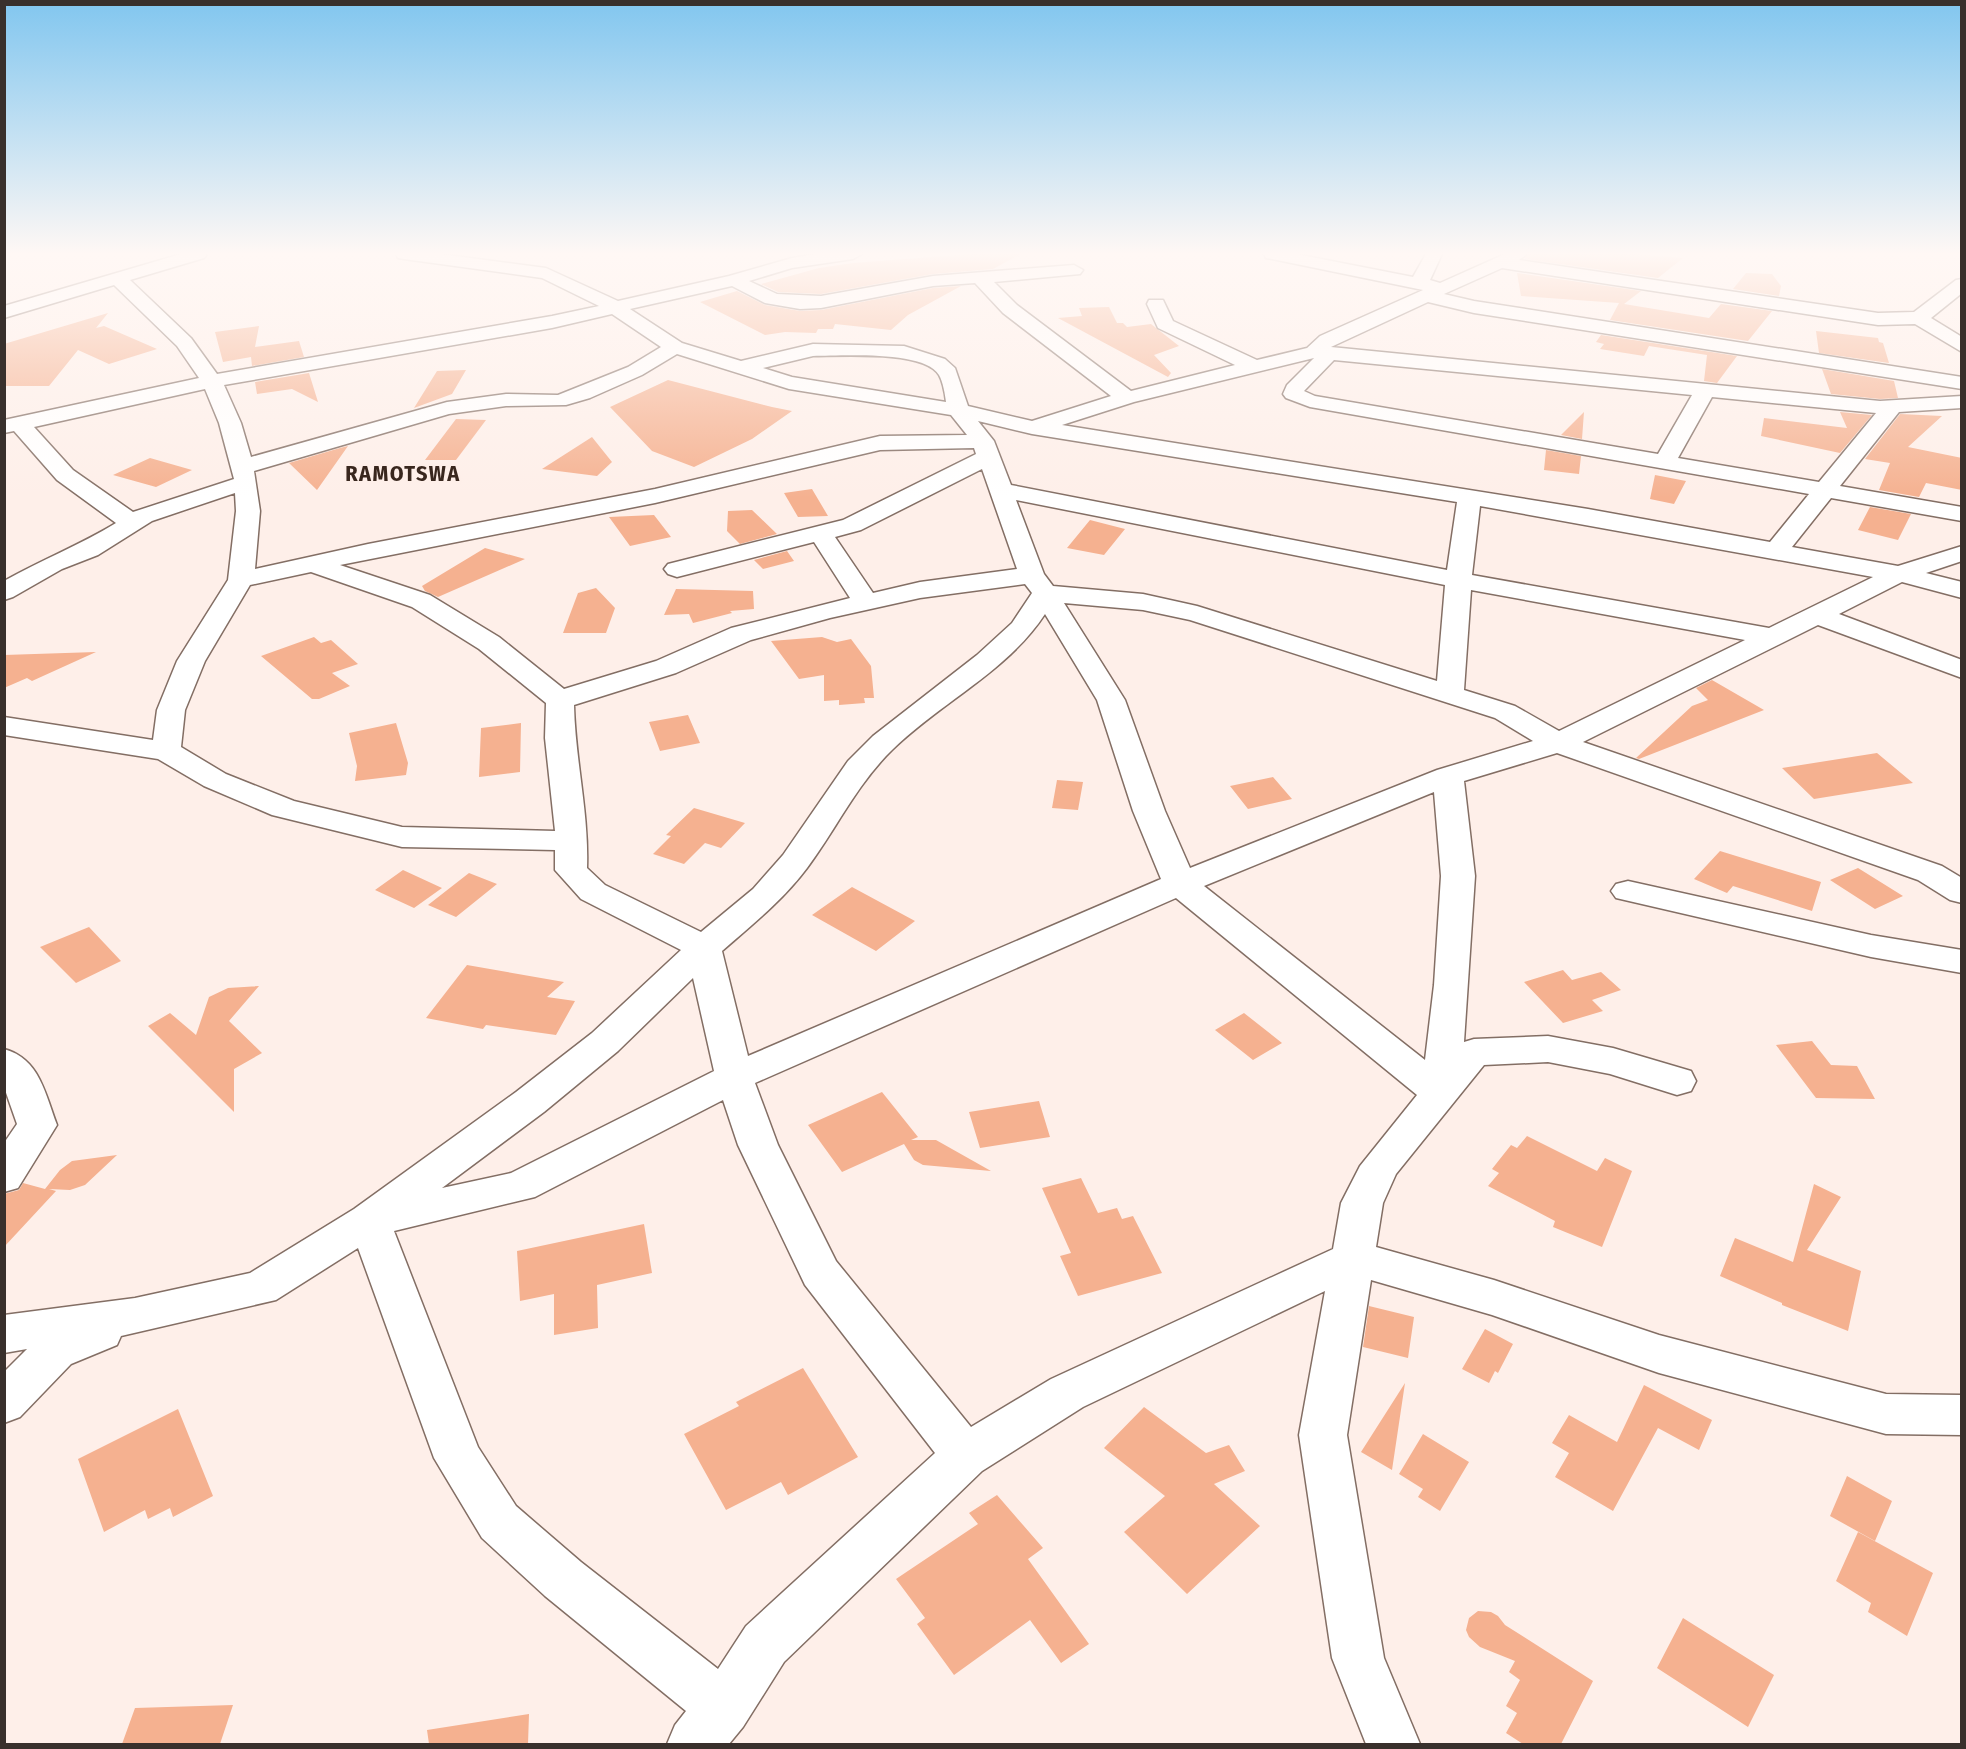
<svg xmlns="http://www.w3.org/2000/svg" width="1966" height="1749" viewBox="0 0 1966 1749" font-family="'Fira Sans Condensed',sans-serif">
<rect width="100%" height="100%" fill="#feefe9"/>
<!-- building -->
<path fill="#f5b190" d="M970,254h51l-28,15 -60,5 -112,20 -43,-2 -17,-8 58,-16 34,-5z
M1529,254h106l48,4 -25,20 -133,-19z
M1517,273l124,18 -17,13 85,14 12,-14 51,7 -24,30 -138,-21 9,-17 -98,-7z
M1746,273l26,1 9,12 -2,10 -46,-7z
M961,286l-53,29 -17,15 -56,-6 -2,5h-15l-2,4 -31,-1 -20,3 -65,-33 37,-11 28,14 35,6 21,-1 112,-22z
M1109,307l8,16h6l4,4 24,-3 28,22 -25,9 17,18 -3,4 -110,-59 24,-2 -3,-8z
M108,313l-12,15 8,-2 53,23 -48,15 -31,-14 -29,36h-45v-42z
M259,326l-4,21 44,-6 5,16 -52,9 -1,-9 -28,5 -8,-30z
M1816,331l62,7 1,4 4,1 6,20 -70,-10z
M1601,335l136,21 -20,27 -13,-2 3,-26 -58,-9 -5,10 -44,-7 4,-5 -8,-2z
M1822,369l72,12 4,17 -18,1 -49,-5z
M466,370l-14,24 -38,14 23,-37z
M309,373l9,29 -26,-13 -35,5 -2,-12z
M668,380l104,27 20,4 -40,28 -58,28 -42,-16 -42,-44z
M1584,412l-2,27 -21,-4z
M1840,412l32,3 -32,38 -79,-17 3,-18 83,10z
M1900,414l42,2 -34,31 54,11v32l-36,-7 -7,14 -40,-7 11,-27 -25,-4z
M456,419l30,1 -30,40h-31z
M592,437l20,25 -15,14 -55,-7z
M348,446l-31,44 -28,-27 51,-15z
M1546,450l35,6 -2,18 -35,-4z
M150,458l42,12 -36,17 -43,-12z
M1655,475l31,6 -12,23 -24,-5z
M812,489l16,27 -30,1 -14,-24z
M1870,507l41,7 -13,26 -40,-10z
M752,510l25,24 -37,10 -13,-13 1,-20z
M654,515l17,22 -41,9 -21,-29z
M1090,520l35,9 -21,26 -37,-7z
M485,548l40,11 -87,38 -13,-6 -3,-5z
M787,551l7,10 -31,8 -9,-9z
M596,588l19,20 -9,25h-43l15,-40z
M676,589l77,2 1,18 -24,2 2,2 -39,10 -4,-9 -25,1z
M314,637l7,6 10,-3 27,24 -26,9 18,13 -31,13h-7l-51,-43z
M822,637l15,5 14,-3 20,27 3,32h-10l1,5 -26,2v-5l-15,1v-26l-25,4 -28,-38z
M96,652l-64,29 -5,-3 -23,10v-33z
M1712,680l52,30 -125,49 -3,-1 56,-52 16,-6 -12,-12z
M688,715l12,28 -40,8 -11,-29z
M396,723l12,40 -2,12 -51,6 2,-15 -8,-33z
M521,723l-1,49 -41,5 2,-49z
M1877,753l36,30 -99,16 -32,-31z
M1273,777l19,22 -44,10 -18,-23z
M1057,780l26,2 -5,28 -26,-2z
M694,808l51,15 -24,25 -16,-5 -21,21 -31,-10 18,-18 -5,-1z
M1720,851l101,31 -9,29 -79,-25 -6,7 -33,-14z
M1858,868l45,28 -28,13 -45,-29z
M403,870l39,18 -28,20 -39,-18z
M469,873l28,11 -41,33 -28,-12z
M852,887l63,34 -39,30 -64,-36z
M89,927l32,34 -45,22 -36,-36z
M467,965l97,17 -17,15 28,4 -19,34 -70,-10 -3,4 -57,-11z
M1563,970l9,10 29,-8 20,18 -29,10 11,11 -40,12 -39,-41z
M259,986l-30,35 33,32 -28,16v43l-86,-86 22,-13 26,22 13,-38 19,-9z
M1244,1013l38,30 -29,17 -38,-30z
M1812,1041l19,24 26,1 18,33 -59,-1 -40,-53z
M882,1092l36,45 -7,3h25l55,31 -68,-6 -9,-5 -10,-16 -62,28 -34,-47z
M1039,1101l11,36 -70,11 -11,-36z
M1527,1136l70,35 8,-13 27,13 -30,76 -49,-20 2,-6 -67,-35 11,-13 -7,-4 19,-24 6,3z
M117,1155l-32,30 -15,5 -21,-1 7,2 -52,56v-53l15,-4 4,-7 22,6 15,-19 12,-9z
M1081,1178l17,35 19,-5 5,11 11,-3 29,57 -84,23 -18,-40 11,-3 -29,-65z
M1814,1184l27,13 -34,53 54,21 -13,60 -66,-26v-2l-62,-27 15,-38 58,24z
M644,1224l8,49 -55,12 1,43 -44,7v-41l-34,7 -3,-50z
M1369,1306l45,11 -6,41 -45,-11z
M1485,1329l28,15 -15,29 -3,-2 -6,12 -27,-14z
M803,1368l55,89 -70,38 -7,-13 -55,28 -42,-76 55,-28 -3,-4z
M1405,1383l-13,87 -31,-18z
M1644,1385l68,35 -13,30 -41,-22 -45,83 -58,-34 14,-24 -17,-10 17,-28 48,27z
M1144,1407l62,46 23,-8 16,26 -31,13 46,42 -73,68 -63,-62 41,-36 -61,-48z
M178,1409l35,87 -40,21 -3,-9 -22,11 -3,-9 -41,22 -26,-73z
M1423,1434l46,28 -29,49 -22,-14 5,-8 -24,-15z
M1847,1476l45,25 -17,40 -45,-25z
M997,1495l46,53 -15,11 61,85 -28,19 -31,-43 -76,55 -37,-51 8,-6 -29,-39 82,-55 -9,-11z
M1858,1532l75,41 -26,63 -39,-24 3,-9 -35,-22z
M1478,1611l13,1 7,4 7,9 88,56 -32,63h-38l-17,-11 11,-20 -11,-7 14,-26 -11,-8 6,-11 -35,-14 -11,-10 -3,-7 3,-12z
M1683,1618l91,57 -26,52 -91,-59z
M233,1705l-13,39h-98l13,-36z
M529,1714l-1,30h-99l-2,-14z"/>
<g fill="none" stroke-linecap="round" stroke-linejoin="round">
<!-- minor casing -->
<g stroke="#836e64" stroke-width="3">
<path id="minor" d="M181,254h26l-3,4 -74,22 61,58 26,36 335,-58 47,-10 -57,-28 -138,-19 -6,-1 -2,-4h44l106,14 72,33 111,-25 63,-18 23,-4h47l-9,5 -61,9 -43,13 28,13 44,2 112,-20 141,-11 9,5 -3,4 -86,8 23,23 114,86 104,-26 -77,-37 -11,-24 2,-4h14l10,21 84,39 50,-12 13,-12 103,-46 -151,-31 -6,-1 -2,-4h32l117,23 13,-23h16l-12,26 10,3 65,-29h22l-8,6 359,53 36,-1 42,-32 6,-1v14l-31,25 31,19v15l-47,-28 -37,1 -376,-57 -58,26 30,7 488,76v12l-488,-76 -46,-11 -97,45 549,54 82,-5v12l-63,4 -59,74 122,21v14l-131,-23 -39,49 106,19 64,-20v15l-36,12 36,9v16l-60,-16 -63,32 123,46v18l-144,-53 -235,117 359,124 20,12v25l-12,-3 -32,-20 -361,-127 -93,28 11,95 -11,166 10,-3 74,-3 65,12 78,23 5,10 -5,10 -14,4 -67,-21 -62,-12 -64,3 -88,109 -13,29 -7,44 118,33 165,55 227,59 76,1v40l-76,-1 -227,-61 -167,-58 -121,-35 -24,155 37,223 36,86h-54l-34,-86 -33,-223 26,-144 -242,116 -101,64 -198,191 -41,65 -14,17h-62l8,-19 11,-14 -141,-115 -63,-58 -48,-80 -76,-210 -82,52 -155,36 -4,9 -46,19 -51,53 -16,6v-51l23,-23 -23,4v-38l131,-17 115,-25 104,-64 162,-117 76,-59 89,-83 -100,-51 -26,-29v-20l-153,-3 -130,-32 -68,-29 -46,-27 -154,-24v-18l149,23 4,-30 20,-49 51,-81 8,-69 -1,-18 -83,28 -54,34 -36,14 -49,28 -9,3v-19c37,-21 76,-36 112,-58l-59,-43 -43,-49 -10,2v-13l195,-42 -22,-32 -63,-61 -110,33v-12zM975,283l28,30 108,83 -79,25 -64,-15 -13,-38 -10,-9 -41,-13 -91,-2 -72,17 -59,-18 -52,-34 102,-23 33,17 35,6 21,-1 112,-22zM612,314l49,33 -33,20 -70,28 -52,-1 -59,8 -196,55 -10,-34 -17,-38 328,-57zM677,354l112,35 162,26 16,20 -87,1 -225,53 -287,55 -113,25 5,-58 -6,-40 195,-57 57,-8 60,-1 24,-7 52,-23zM813,356c27,0 111,-6 126,19 4,7 6,19 7,27l-154,-25 -29,-9zM1314,358l-27,27 -4,9 3,4 24,9 499,87 -39,48 -182,-33 -526,-84 72,-23zM1334,360l358,35 -34,59 -343,-58 -11,-5zM205,389l14,34 15,56 -101,33 -60,-42 -39,-43zM1712,397l164,16 -57,69 -141,-24zM978,421l54,13 425,68 -10,68 -436,-85 -17,-44zM974,448l2,6 -133,66 -175,44 -4,5 4,5 9,3 137,-35 36,56 -119,30 -75,33 -92,28 -65,-52 -69,-42 -90,-30 315,-62 225,-53zM982,469l35,100 -97,13 -47,11 -38,-56 26,-7zM1016,500l429,85 -8,96 -240,-75 -54,-12 -90,-8 -9,-12zM1480,506l393,71 -104,51 -297,-53zM311,572l101,35 67,42 67,54 -1,35 10,93 -153,-4 -108,-26 -68,-27 -45,-27 4,-37 20,-49 45,-76zM1025,584l7,9 -20,30 -35,32 -104,81 -25,25 -65,94 -30,34 -52,43 -96,-47 -18,-17c2,-55 -12,-109 -13,-163l102,-32 75,-33 79,-22 90,-20zM1471,590l274,50 -186,91 -44,-25 -51,-16zM1064,603l79,7 47,10 305,98 38,23 -96,29 -247,98 -25,-57 -40,-111zM1045,614l52,86 36,111 28,68 -413,177 -26,-105c30,-26 61,-51 85,-83 29,-39 50,-84 85,-118 49,-48 115,-78 153,-136zM1434,792l7,84 -7,109 -9,75 -221,-174zM1176,898l241,197 -57,71 -19,37 -8,46 -282,130 -80,48 -135,-166 -58,-116 -23,-62zM693,978l21,93 -203,102 -69,15 102,-76 74,-61zM723,1100l15,45 67,140 130,168 -189,173 -28,43 -137,-107 -65,-56 -38,-59 -84,-216 141,-34z
M1628,881l243,54 91,15v23l-91,-16 -255,-59 -5,-7 5,-7z
M4,1049c36,10 41,45 53,76l-39,63 -14,4v-49l13,-19 -13,-37z"/>
</g>
<!-- minor -->
<use href="#minor" fill="#fff" fill-rule="evenodd"/>
</g>
<!-- sky -->
<linearGradient id="sky" x2="0" y2="1"><stop stop-color="#81c6ef"/><stop offset="0.51" stop-color="#fff8f5"/><stop offset="1" stop-color="#fff8f5" stop-opacity="0"/></linearGradient>
<rect width="1966" height="498" fill="url(#sky)"/>
<g text-anchor="middle" dominant-baseline="central" stroke-width="5" stroke-linejoin="round" paint-order="stroke">
<!-- far-district labels -->
<g font-size="22" font-weight="bold" letter-spacing="1.5" fill="#39271e" stroke="#feefe9">
<text x="403" y="473">RAMOTSWA</text>
</g>
</g>
<!-- border -->
<rect width="1966" height="1749" fill="none" stroke="#39302c" stroke-width="12"/>
</svg>
